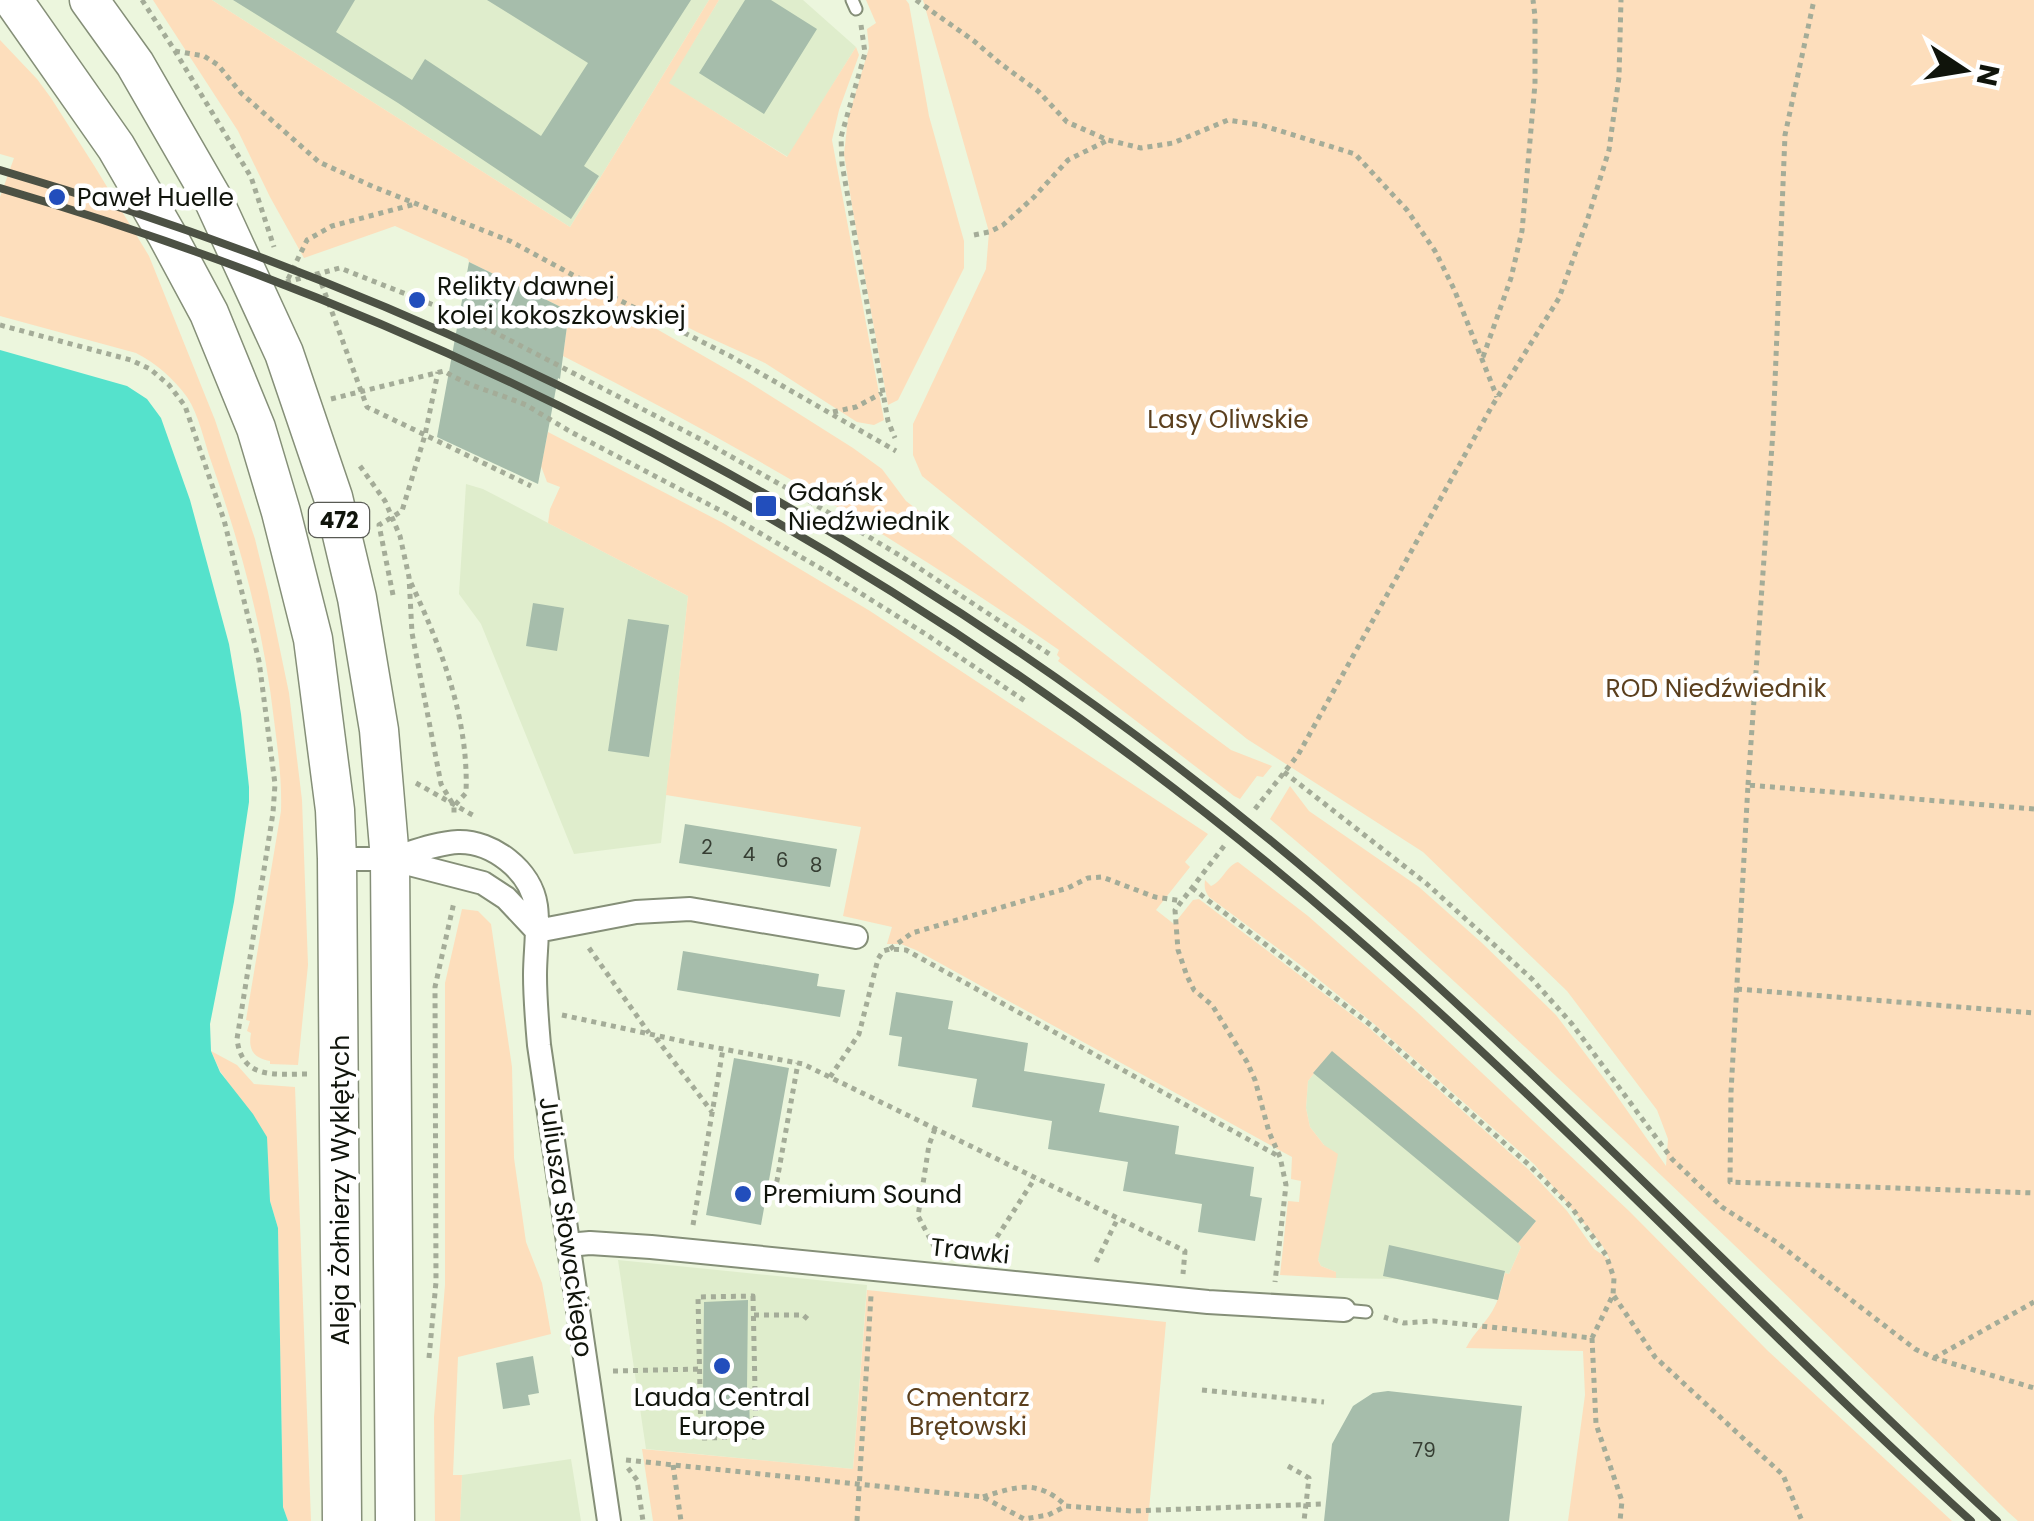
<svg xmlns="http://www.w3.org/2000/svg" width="2034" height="1521" viewBox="0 0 2034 1521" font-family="Poppins,sans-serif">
<rect width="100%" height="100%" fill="#ecf6dd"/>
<!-- built -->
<path fill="#dfedcc" d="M212,0h497l-139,227z
M719,0h84l53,47 -68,110 -120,-74z
M466,484l17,5 205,107 -27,247 -87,11 -93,-230 -22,-30z
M1331,1051l205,170 -17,22 2,4 -12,27 -5,-1 -6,27 -101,-21 -61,-1v-6l-15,-6 -3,-6 6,-115 -14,-18 -4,-19 2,-27z
M618,1260l249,25 -14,184 -207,-20z
M571,1459l10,62h-121l2,-46z"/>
<!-- green -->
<path fill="#fddebc" d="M153,0h59l358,227 139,-227h10l-50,83 118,74 69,-110 3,8 -20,55 -7,30 52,280 -10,5 -17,-3 -92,-59 -68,-31 -49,-25 -7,13 106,61 106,67 29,21 24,32 279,215 46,34 41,16 -9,11 -6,-1 -17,23 -6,-3 -176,-135 2,-3 -3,-3 2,-5c-158,-110 -324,-207 -496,-294l6,-45 -100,-49 -1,-3 -73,-33 -91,32 -34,-61 -32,-66z
M866,0h40l3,4 20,112 35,125v27l-66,132 -10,5 -35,-193 -9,-58 4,-36 21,-70 -2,-19 9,-6z
M923,0h1111v1521h-16l-10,-9c-127,-126 -255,-250 -385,-373 -116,-109 -231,-218 -353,-320l20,-33 19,25 110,76 63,56 74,72 56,74 54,77 2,-27 -11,-29 -90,-119 -144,-139 -176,-113 -325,-263 -9,-21v-31l73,-155 3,-37z
M0,40l37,39 14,19 44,69 54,89 66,164 40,119 13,53 21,101 13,107 6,165 -10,100 -28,-1v-3c-17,-3 -22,-12 -19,-28l-4,-2 3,-10 -4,-1 35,-209c1,-31 -3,-60 -7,-91 -10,-89 -33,-174 -63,-259 -7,-20 -12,-46 -24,-64 -14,-19 -30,-33 -51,-44l-136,-37v-119l14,-39 -14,-4z
M548,432l175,91 147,88 338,223 -23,28 5,5 -34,43 18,14 19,-24 6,-1 169,128 160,142 39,42 27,38 16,11 -8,-15 -68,-81 -161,-141 -70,-56 -94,-70c-4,-6 -5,-9 -4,-17l6,6c12,-5 15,-20 27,-24l70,54 109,96 212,199 139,140 184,170h-384l17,-126 -2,-44 -117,-3c8,-16 22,-27 29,-42 5,-10 7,-22 10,-33l4,1 12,-27 -3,-4 18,-22 -205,-169 -23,29 -2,27 4,19 14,18 14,9 -20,106 3,6 15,6v6l-56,-3 8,-74 11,1 2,-21 -10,-2 1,-22 -376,-207 -15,-6h-14l5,-17 -49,-11 18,-89 -195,-32 22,-199 -140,-73 2,-14 10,-22 -13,-5 -6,-16z
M462,909l16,2 13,13 21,143 2,91 12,84 16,41 9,51 -93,23 -5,118h9l-2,46h-25l-1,-104 11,-132v-302z
M211,1051l26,14 17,19 41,3 16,434h-23l-5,-14 -5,-279 -8,-27 -2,-29 -34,-81 -14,-20z
M867,1290l299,32 -18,199h-495l-11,-72 211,20z"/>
<!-- water -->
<path fill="#55e2cc" d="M0,350l127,36 20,13 14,19 29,82 39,144 12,70 8,73v15l-15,100 -24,122 1,27 9,21 33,42 14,23 3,64 8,27 5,279 5,14h-288z"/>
<!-- building -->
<path fill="#a6bdab" d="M233,0h122l-19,32 76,48 13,-21 116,77 47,-73 -101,-63h204l-107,166 15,10 -28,43 -173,-116z
M745,0h26l46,29 -53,85 -65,-41z
M469,262l100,49 -9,68 -2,-1 -20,106 -101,-47z
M533,603l31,5 -7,43 -31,-5z
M628,619l41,6 -20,132 -41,-6z
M685,824l152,25 -7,38 -151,-24z
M683,951l136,23 -2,12 28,4 -5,27 -163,-27z
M896,992l57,9 -5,28 80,14 -4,28 81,13 -6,28 80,14 -4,28 79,13 -4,29 12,2 -7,43 -57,-9 4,-28 -79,-13 5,-29 -80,-13 4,-28 -80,-14 5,-28 -79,-13 4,-29 -13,-2z
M1332,1051l204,170 -18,22 -205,-170z
M734,1058l55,10 -28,157 -55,-10z
M1389,1245l116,26 -7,29 -115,-24z
M748,1300l-1,89h2l1,46 -44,-2v-43h-3l1,-88z
M533,1356l6,37 -11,2 2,10 -27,4 -7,-46z
M1388,1391l134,15 -13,115h-185l8,-77 21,-38 20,-13z"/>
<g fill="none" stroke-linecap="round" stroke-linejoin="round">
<!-- service casing -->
<g stroke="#858f78" stroke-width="15">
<path id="service" d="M852,0l4,9
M1344,1310l22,2"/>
</g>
<!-- minor casing -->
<g stroke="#858f78" stroke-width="26">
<path id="minor" d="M337,859h53l93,24 23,15 31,33
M390,859c21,-6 46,-16 68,-17 34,-1 73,28 78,64 3,23 -1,46 -1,69 0,24 2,47 4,70l70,476
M537,931l99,-19 54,-3 166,28
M568,1245l22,-2 61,4 557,55 136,8"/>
</g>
<!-- primary casing -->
<g stroke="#858f78" stroke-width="41">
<path id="primary" d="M13,0l103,147 51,88 42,78 47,115 25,84 32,127 22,171 2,49 5,662
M89,0l46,64 79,137 70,152 49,144 24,101 22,132 11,129 5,662"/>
</g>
<!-- path -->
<path stroke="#a4ac98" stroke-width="5" stroke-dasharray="5 5" stroke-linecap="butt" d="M142,0l33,51 76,126 23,70
M916,0l58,41 27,23 37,27 29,31 41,18 33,8 32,-5 55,-23 33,5 94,29 52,56 28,41 19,38 43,108
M861,25l4,28 -24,84 1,27 46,257 7,17
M175,51l29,5 14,9 23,28 78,69 55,25 136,54 109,59 113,57 164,94
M974,235l15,-3 14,-7 31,-28 34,-37 40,-20
M318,274l49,133 164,79
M288,279l19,-39 25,-14 83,-22
M286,282l54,-14 129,51 233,121 102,58 100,60 147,97
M0,325l131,35 19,9 19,16 16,21 39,114 35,141 16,123 -2,29 -36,226c5,41 38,35 70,35
M1483,357l28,-79 11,-47 13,-147v-68l-2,-16
M331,399l113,-28c25,16 54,22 82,34l45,27 156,82 100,58 100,63 98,66
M833,412l23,-5 26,-14
M360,466l25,35 15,35 9,41 3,56 29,151 13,22v11
M411,583c31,66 58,137 55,210l-12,13
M393,595l-14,-70 23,-14 23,-76 13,-63
M1284,772l143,112 105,95 40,45 100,135 50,48 54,35 139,107 19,9 100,30
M416,783l60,34
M1748,785l25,-354 12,-296 29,-135
M1255,809l43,-54 194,-349 67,-108 28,-77 22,-71 10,-73 2,-77
M2034,809l-286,-24 -17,307 -1,90 304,11
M1224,846l-49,64 3,40 9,26 7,14 18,15 35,57 8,18 14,52 11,25 6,28 -11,97
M1192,888l180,138 156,138 44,44 34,47 8,23 -1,17 -21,43 -158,-17 -30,2 -20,-6
M589,948l60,85
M890,949l22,-16 156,-45 20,-10 14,-1 53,20 27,4
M1737,989l297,24
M562,1015l129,28 112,21 382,187 -2,23
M656,1038l56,74
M830,1077l29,-43 19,-75 5,-8 7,-2 16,1 374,207
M935,1129l-6,16 -11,71 18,34
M775,1192l23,-129
M693,1225l30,-176
M986,1254l49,-76
M1096,1262l22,-44
M753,1296l3,141 -55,1 -3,-141z
M1614,1296l41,61 128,118 19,46
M754,1315h49l8,7
M1592,1338l4,86 26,77 -2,20
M429,1358l7,-76 -1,-295 19,-85
M1934,1358l100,-56
M613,1371l87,-2
M1202,1390l122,12
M626,1460l357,37 41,22 24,-4 18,-9 65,5 191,-7
M673,1465l8,56
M1288,1466l21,12 -5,43
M628,1468l9,12 6,41
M983,1497c34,-11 55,-18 83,9
M857,1521l14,-225"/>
<!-- service -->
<use href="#service" stroke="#fff" stroke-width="11"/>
<!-- minor -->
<use href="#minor" stroke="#fff" stroke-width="22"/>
<!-- primary -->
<use href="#primary" stroke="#fff" stroke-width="38"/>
<!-- rail -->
<path stroke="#4c5144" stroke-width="8" d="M0,170c482,141 936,385 1319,711 236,202 449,430 678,640
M0,188c496,145 957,403 1347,742 217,188 412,398 624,591"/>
</g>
<!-- markers -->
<g fill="#224ebc" stroke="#fff" stroke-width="4">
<circle cx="57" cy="197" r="10"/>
<circle cx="417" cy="300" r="10"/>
<rect x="754" y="494" width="24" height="24" rx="5"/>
<circle cx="743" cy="1194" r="10"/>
<circle cx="722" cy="1366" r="10"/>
</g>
<g text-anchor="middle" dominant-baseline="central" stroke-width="9" stroke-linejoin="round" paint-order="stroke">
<!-- number labels -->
<g font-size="20" fill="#363e33">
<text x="707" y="847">2</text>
<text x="749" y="854">4</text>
<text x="782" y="860">6</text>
<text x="816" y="865">8</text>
<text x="1424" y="1450">79</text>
</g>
<!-- shield labels -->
<rect fill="#fff" stroke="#585a54" stroke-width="2.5" x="309" y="503" width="60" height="34" rx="8"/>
<g font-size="22" font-weight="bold" fill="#10140b">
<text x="339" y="520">472</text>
</g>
<!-- poi labels -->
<g font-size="25" fill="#10140b" stroke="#fff" text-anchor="start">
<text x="77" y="197">Paweł Huelle</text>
<text x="437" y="286">Relikty dawnej<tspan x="437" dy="29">kolei kokoszkowskiej</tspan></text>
<text x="788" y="492">Gdańsk<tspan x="788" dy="29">Niedźwiednik</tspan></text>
<text x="763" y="1194">Premium Sound</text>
<text x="722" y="1397" text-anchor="middle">Lauda Central<tspan x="722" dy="29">Europe</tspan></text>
</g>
<!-- park labels -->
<g font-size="25" fill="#5b3f1d" stroke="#fff">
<text x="1228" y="419">Lasy Oliwskie</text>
<text x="1716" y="688">ROD Niedźwiednik</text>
<text x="968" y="1397">Cmentarz<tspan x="968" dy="29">Brętowski</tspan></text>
</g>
<!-- street labels -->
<g font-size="25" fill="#10140b" stroke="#fff">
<text transform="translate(340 1190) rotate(-90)">Aleja Żołnierzy Wyklętych</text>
<text transform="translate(566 1227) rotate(82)">Juliusza Słowackiego</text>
<text transform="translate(970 1251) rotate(6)">Trawki</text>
</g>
</g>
<!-- north arrow -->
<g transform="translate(1964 70) rotate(102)" stroke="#ffffff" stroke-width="8" paint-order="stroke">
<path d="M0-8L18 38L0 25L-18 38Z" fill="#10140b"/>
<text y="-15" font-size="28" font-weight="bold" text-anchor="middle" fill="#10140b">N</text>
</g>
</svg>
